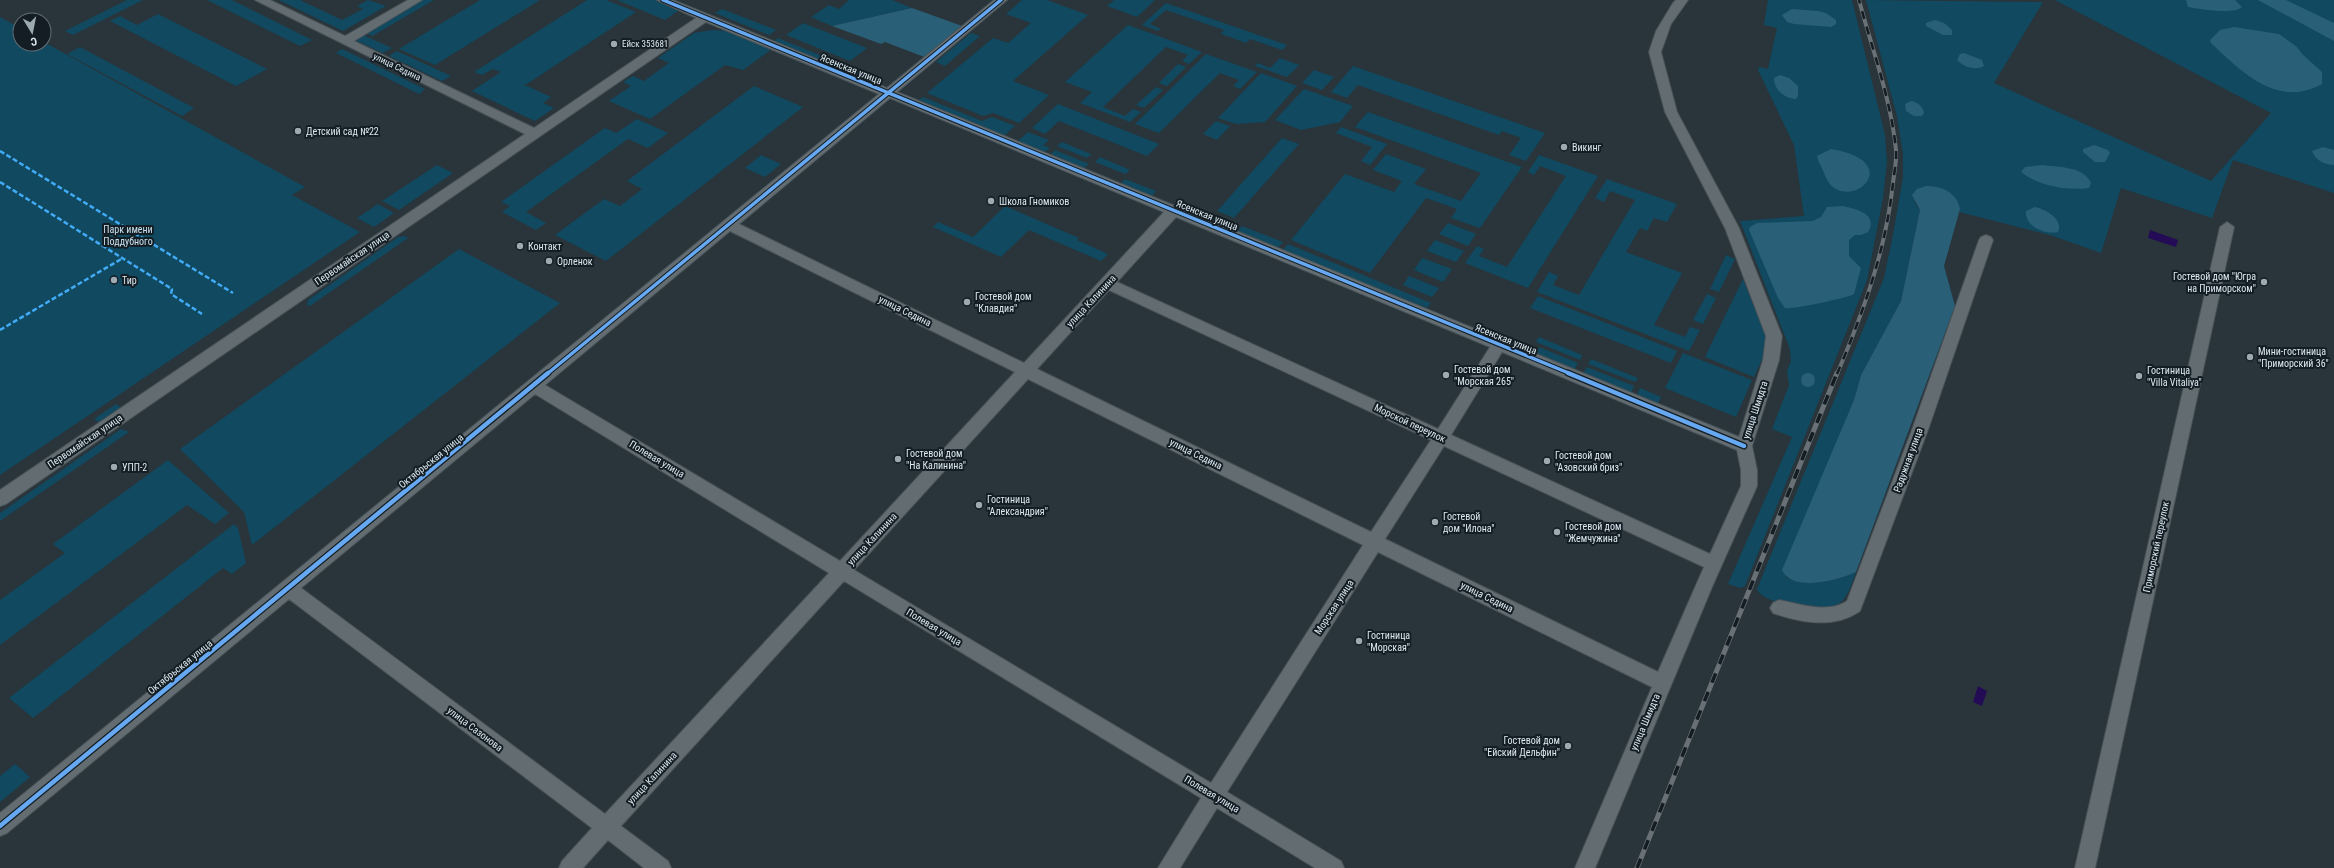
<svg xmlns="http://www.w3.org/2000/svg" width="2334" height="868" viewBox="0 0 2334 868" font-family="'Roboto Condensed',sans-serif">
<rect width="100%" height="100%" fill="#29353b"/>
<!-- green -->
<path fill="#104960" d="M127,0h16l-70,35 -8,-4z
M207,0h25l80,40 -12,6z
M279,0h21l42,20 21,-11 -6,-3 11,-6 18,6 -43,25z
M423,0h11l-62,36 -6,-3z
M480,0h60l-105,65 -36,-16z
M587,0h19l30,12 -109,72h-4l28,13 -8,6 11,5 -19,13 -63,-30 29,-19 -8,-3 -11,6 -8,-3z
M617,0h37l25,10 -14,10z
M849,0h43l20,8 -80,18 -21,-9 18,-12 10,4z
M1022,0h25l41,15 -75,66 36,14 -30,28 -26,-10 -10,3 -56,-23 66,-55 15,5 23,-20 -25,-9z
M1114,0h41l-18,17 -30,-11z
M1768,0h84l33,135 2,26 -4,37 -16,82 -122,306 -5,2 -12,-4 64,-147 -20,-8 17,-44 -2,-14 4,-10 -1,-12 -50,-128 64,-5 -10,-71 -36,-75 1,-3 9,2 9,-41 -13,-3z
M1866,0l177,2 -49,81 217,98 60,-68 -216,-113h279v193l-101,-33 -21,58 -91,-30 -20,65 -51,-18 -91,-23 1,-3 -46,-8 6,9 -19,91 -40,74 -7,25 -68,177c21,11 50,4 70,-5 -4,10 -8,27 -18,32 -13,9 -77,1 -81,-15l127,-311 9,-43 10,-58v-23l-6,-38z
M1166,3l121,42 -5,5 -32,-11 -4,4 -25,-9 3,-4 -58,-20 -16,14 11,5 -3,2 -16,-6z
M722,9l54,21 -7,5 -54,-22z
M158,14l109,55 -31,17 -126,-65 10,-5 17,9z
M0,17l20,11v16h24v-2l261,145 -13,8 68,37 -360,243z
M803,23l64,25 -17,13 -64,-26z
M1128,25l74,27 -13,12 -7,-3 6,-6 -22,-8 -63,60 22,9 8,-7 8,3 -11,10 -50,-19 12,-11 -27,-10z
M712,30l13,1 47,18 -29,21 -18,-5 -75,54 -41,-18 22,-15 -8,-4 10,-6 11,5 25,-18 -11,-5 36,-25z
M971,33l9,3 -35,30 -9,-4z
M363,35l29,13 -9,5 -28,-13z
M778,38l105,43 -6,5 -105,-43z
M80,47l114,61 -12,8 -115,-62z
M342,49l83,40 -6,5 -83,-41z
M397,51l54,25 -9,5 -53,-25z
M1206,54l51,18 -17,17 -7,-3 6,-6 -19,-7 -61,60 -24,-9z
M1280,58l19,7 -12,12 -32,-11 3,-3 12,5z
M1178,64l8,3 -19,19 -8,-3z
M1353,66l192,67 -19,28 -17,-6 12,-17 -19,-7 -3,4 -141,-50 -11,13 -16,-6z
M1314,70l20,7 -12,13 -20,-7z
M1261,73l36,13 -32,36 -29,2 -18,-6z
M754,86l49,21 -197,154 -51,-26 49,-36 16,7 22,-17 -15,-8z
M1156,87l7,3 -19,18 -8,-3z
M1304,89l49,17 -13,16 -39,8 -26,-10z
M923,97l59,24 10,-4 23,9 -11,10 -87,-34z
M1058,104l101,40 -12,12 -88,-35 -14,13 -13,-6z
M1368,112l154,55 -42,61 -29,-10 6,-9 -31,-11 -56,75 -79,-33 54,-66 49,18 8,-11 -29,-11 13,-16 40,15 -12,15 47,17 20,-28 -126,-46z
M637,119l31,14 -20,15 -20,-9 -102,73 20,11 -10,7 -34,-18 8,-6 -9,-4 104,-74 11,5z
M1216,121l14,5 -13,14 -14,-6z
M1341,127l46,17 -17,21 -9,-4 11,-14 -36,-14z
M1028,132l21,8 -6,5 7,3 -5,4 -27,-11z
M1282,138l17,6 -65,74 -17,-7z
M1062,142l29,12 -4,4 -30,-12z
M1055,150l34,14 -5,4 -33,-14z
M761,155l20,9 -16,13 -20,-9z
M1539,155l59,21 -70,112 -63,-25 12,-17 7,3 -5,7 28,11 59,-91 -26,-10 -6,9 -6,-3z
M1100,157l30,13 -5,4 -30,-12z
M437,165l16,8 -54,37 -17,-9z
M1125,179l31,12 -4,5 -31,-13z
M1607,179l70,25 -10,18 -13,-4 -7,13 -7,-3 -14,24 56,21 -28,52 31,12 5,-10 10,3 -11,21 -152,-59 12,-20 9,4 -5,9 26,10 56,-95 -25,-9 -6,11 -9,-4z
M378,204l16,9 -20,14 -17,-9z
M1005,206l74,32 -2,2 31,14 -7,7 -72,-31 -28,27 -68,-30 5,-5 35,15z
M1209,212l26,11 -5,5 -26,-11z
M1448,223l28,11 -8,12 -29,-12z
M1242,226l41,16 -5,6 -40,-17z
M405,236l3,2 -98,68 -3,-1 1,-5 90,-63z
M1435,240l29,11 -8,11 -29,-11z
M1288,244l143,59 -4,5 -144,-58z
M459,249l101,54 -308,242 -8,-33 -64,-63z
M1726,255l9,4 -16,33 -9,-3z
M1422,258l30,11 -9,13 -29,-12z
M1409,276l30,12 -7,9 -29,-12z
M1743,279l26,65 -15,33 -49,-20z
M1707,294l9,4 -13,26 -10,-4z
M1538,296l139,55 -6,12 -141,-55z
M1539,337l43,18 -2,5 -44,-18z
M1539,347l39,16 -4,7 -38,-16z
M1683,353l69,27 -16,37 -71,-29z
M1591,359l47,19 -3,4 -47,-18z
M1587,367l47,19 -3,7 -48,-20z
M1640,388l21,9 -3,7 -21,-9z
M116,404l6,4 -22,15 -6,-4z
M121,429l8,3 -129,89v-8z
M168,460l61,53 -14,11 -28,-19 -187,140v-45l65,-47 -12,-9z
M234,524l4,4 8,35 -14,11 -9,-6 -190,150 -24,-20z
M15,764l15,13 -30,25v-26z"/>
<!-- forest -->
<path fill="#2a5f78" d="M2186,0h49l7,7c-7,8 -43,2 -54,0z
M2258,0h28l48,23v18z
M912,8l53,19 -38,31 -42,-16 -4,2 -49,-18z
M1792,9l26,2 8,2 10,7v4l-5,3 -37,-3 -7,-2 -5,-7z
M1935,20l9,3 8,7v5h-9l-17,-9v-3z
M2234,27l45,7 18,13 5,7 20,18v12c-45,25 -81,-13 -111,-41l-1,-3 10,-10z
M1964,53l18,7 2,6c-9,5 -20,1 -27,-6l3,-6z
M1780,75l9,3 9,8v10l-2,3c-11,0 -22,-9 -22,-21z
M1911,101c6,1 12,5 13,12l-2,3h-8l-8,-5 -1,-7z
M2094,145l14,5 2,3 -5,9h-10l-12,-10v-3z
M2323,147l11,3v15c-9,0 -19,-5 -22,-14z
M1831,149c83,14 9,72 -7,24 -2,-6 -6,-11 -7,-17z
M2042,165c15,2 42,1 49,18l-2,5c-22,3 -51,-2 -68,-16l4,-5z
M1926,186c15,0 31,6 34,23l-16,57 11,40 -99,266c-17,8 -64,21 -74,-2l72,-170 7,-25 40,-74 19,-91 -8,-15 5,-6z
M1843,206c13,3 36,8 25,26l-7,3h-6l-6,5v16l12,12 -7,26c-6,4 -64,16 -69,14l-7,-10 -29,-68 1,-3 7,-4 56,-2 8,-4 6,-10z
M2035,207c10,2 29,12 23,25 -14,3 -33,-6 -32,-21z
M1801 380a7 7 0 1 1 14 0a7 7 0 1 1-14 0Z"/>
<!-- water -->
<path fill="#240b55" d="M2150,230l28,10 -2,7 -28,-9z
M1978,686l9,5 -5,15 -9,-4z"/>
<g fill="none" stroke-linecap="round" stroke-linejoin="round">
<!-- minor casing -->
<g stroke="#475257" stroke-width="2">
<path id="minor" d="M255,0h15l75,36 63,-36h14l-68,41 180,87 162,-110 -39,-18h16l214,88 107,-88h13l-110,92 842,345 24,-77 3,-24 -41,-108 -60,-116 -16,-60 7,-21 17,-28 3,-3h12l-17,24 -10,28 16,60 62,116 43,108 -3,24 -27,86 5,24v16l-45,101 -117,281h-20l77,-181 -274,-135 -151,240 114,69 3,7h-29l-98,-60 -37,60h-22l43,-70 -357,-217 -223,245 47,35 3,7h-27l-36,-28 -25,28h-24l3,-7 30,-33 -303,-229 -282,234 -7,3v-23l879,-719 -173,-72 -700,482 -6,2v-16l525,-356zM890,98l274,114 -140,151 -285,-139zM1176,217l314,130 -52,82 -321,-147zM730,231l285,141 -175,189 -295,-176zM1109,290l322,150 -60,92 -334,-163zM1502,352l235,98 4,20v16l-31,68 -259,-119zM1028,379l335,166 -152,238 -357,-213zM535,394l294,179 -224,241 -304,-226zM1444,446l260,121 -46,105 -273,-133z
M2227,222l7,5 -139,641h-20l145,-641z
M1986,235l5,2 2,3 -64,187 -69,184c-25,18 -59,12 -87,2l-3,-5 3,-5 6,-3c21,4 48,14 68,1l66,-174 66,-187 2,-3z"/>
</g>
<!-- minor -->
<use href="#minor" fill="#636c71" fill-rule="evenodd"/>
<!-- rail-far1 casing -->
<g stroke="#6a7176" stroke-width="4">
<path id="rail-far1" d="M1837,374c26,-61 49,-124 56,-191 1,-10 4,-22 3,-33 -5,-51 -24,-101 -37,-150"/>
</g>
<!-- rail casing -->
<g stroke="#6a7176" stroke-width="5">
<path id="rail" d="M1637,868l200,-495"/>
</g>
<!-- rail-far1 -->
<use href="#rail-far1" stroke="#131d23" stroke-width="2.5" stroke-dasharray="8" stroke-linecap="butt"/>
<!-- rail -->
<use href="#rail" stroke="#131d23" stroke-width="3.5" stroke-dasharray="10" stroke-linecap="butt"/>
<!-- quiet -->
<path stroke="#42abf6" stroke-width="2.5" stroke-dasharray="5 2.5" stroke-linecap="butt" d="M0,151l233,142
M0,182l172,107 -1,5 31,20
M0,330l123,-72"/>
<!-- cycleway-far1 casing -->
<g stroke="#131d23" stroke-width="5.5">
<path id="cycleway-far1" d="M663,0l908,374
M547,374l454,-374"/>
</g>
<!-- cycleway casing -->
<g stroke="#131d23" stroke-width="7">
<path id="cycleway" d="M1568,373l176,73
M0,826l548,-453"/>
</g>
<!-- cycleway-far1 -->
<use href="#cycleway-far1" stroke="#66a8f1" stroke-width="3.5"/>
<!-- cycleway -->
<use href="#cycleway" stroke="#66a8f1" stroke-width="4.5"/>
</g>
<!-- markers -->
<g fill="#9daab1" stroke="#131d23" stroke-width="1.5">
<circle cx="614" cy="44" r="4"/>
<circle cx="298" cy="131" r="4"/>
<circle cx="1564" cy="147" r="4"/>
<circle cx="991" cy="201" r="4"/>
<circle cx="520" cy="246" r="4"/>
<circle cx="549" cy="261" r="4"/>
<circle cx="114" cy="280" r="4"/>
<circle cx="2264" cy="282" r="4"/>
<circle cx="967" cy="302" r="4"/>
<circle cx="2250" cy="357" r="4"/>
<circle cx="1446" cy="375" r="4"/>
<circle cx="2139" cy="376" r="4"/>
<circle cx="898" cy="459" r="4"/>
<circle cx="1547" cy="461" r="4"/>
<circle cx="114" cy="467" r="4"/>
<circle cx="979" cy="505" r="4"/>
<circle cx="1435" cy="522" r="4"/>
<circle cx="1557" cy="532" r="4"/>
<circle cx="1359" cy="641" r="4"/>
<circle cx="1568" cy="746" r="4"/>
</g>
<g text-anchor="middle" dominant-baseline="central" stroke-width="4" stroke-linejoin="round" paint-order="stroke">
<!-- far-poi labels -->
<g font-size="9" fill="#dce9f1" stroke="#131d23" text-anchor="start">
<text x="622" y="44">Ейск 353681</text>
</g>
<!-- far-street labels -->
<g font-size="9" fill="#dce9f1" stroke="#131d23">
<text transform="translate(397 67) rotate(26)">улица Седина</text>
</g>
<!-- street labels -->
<g font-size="10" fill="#dce9f1" stroke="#131d23">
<text transform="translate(851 69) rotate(22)">Ясенская улица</text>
<text transform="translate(1207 215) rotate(22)">Ясенская улица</text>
<text transform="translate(352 258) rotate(-34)">Первомайская улица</text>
<text transform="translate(1091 301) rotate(-47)">улица Калинина</text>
<text transform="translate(905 311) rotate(26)">улица Седина</text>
<text transform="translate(1506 339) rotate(22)">Ясенская улица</text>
<text transform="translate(1755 410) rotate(-72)">улица Шмидта</text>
<text transform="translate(1410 423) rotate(25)">Морской переулок</text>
<text transform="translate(85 441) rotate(-34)">Первомайская улица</text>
<text transform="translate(1196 454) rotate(26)">улица Седина</text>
<text transform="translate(657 459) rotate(31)">Полевая улица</text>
<text transform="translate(1908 460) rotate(-70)">Радужная улица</text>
<text transform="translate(431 461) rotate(-39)">Октябрьская улица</text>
<text transform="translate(872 539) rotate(-47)">улица Калинина</text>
<text transform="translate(2156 547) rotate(-78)">Приморский переулок</text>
<text transform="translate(1487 597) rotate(26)">улица Седина</text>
<text transform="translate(1334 607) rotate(-57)">Морская улица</text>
<text transform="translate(934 627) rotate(31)">Полевая улица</text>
<text transform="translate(180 667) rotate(-39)">Октябрьская улица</text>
<text transform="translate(1645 722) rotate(-67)">улица Шмидта</text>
<text transform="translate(475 729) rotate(37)">улица Сазонова</text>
<text transform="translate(652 778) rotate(-47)">улица Калинина</text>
<text transform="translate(1212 794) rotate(31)">Полевая улица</text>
</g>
<!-- poi labels -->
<g font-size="10" fill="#dce9f1" stroke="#131d23" text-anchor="start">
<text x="306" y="131">Детский сад №22</text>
<text x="1572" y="147">Викинг</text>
<text x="999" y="201">Школа Гномиков</text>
<text x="528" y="246">Контакт</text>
<text x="557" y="261">Орленок</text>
<text x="2256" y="276" text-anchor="end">Гостевой дом "Югра<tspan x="2256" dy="12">на Приморском"</tspan></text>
<text x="122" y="280">Тир</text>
<text x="975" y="296">Гостевой дом<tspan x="975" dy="12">"Клавдия"</tspan></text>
<text x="2258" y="351">Мини-гостиница<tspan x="2258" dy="12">"Приморский 36"</tspan></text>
<text x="1454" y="369">Гостевой дом<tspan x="1454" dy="12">"Морская 265"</tspan></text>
<text x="2147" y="370">Гостиница<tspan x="2147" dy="12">"Villa Vitaliya"</tspan></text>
<text x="906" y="453">Гостевой дом<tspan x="906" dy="12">"На Калинина"</tspan></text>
<text x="1555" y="455">Гостевой дом<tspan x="1555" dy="12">"Азовский бриз"</tspan></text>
<text x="122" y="467">УПП-2</text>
<text x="987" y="499">Гостиница<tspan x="987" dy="12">"Александрия"</tspan></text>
<text x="1443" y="516">Гостевой<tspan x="1443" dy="12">дом "Илона"</tspan></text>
<text x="1565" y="526">Гостевой дом<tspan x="1565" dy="12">"Жемчужина"</tspan></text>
<text x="1367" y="635">Гостиница<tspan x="1367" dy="12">"Морская"</tspan></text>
<text x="1560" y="740" text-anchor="end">Гостевой дом<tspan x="1560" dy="12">"Ейский Дельфин"</tspan></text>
</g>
<!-- park labels -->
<g font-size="10" fill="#c8e0ee" stroke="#131d23">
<text x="128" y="229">Парк имени<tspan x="128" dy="12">Поддубного</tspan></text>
</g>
</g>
<!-- north arrow -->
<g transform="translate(32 32) rotate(170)"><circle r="19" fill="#131d23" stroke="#636f75"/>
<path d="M0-3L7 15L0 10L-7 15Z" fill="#9daab1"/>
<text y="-6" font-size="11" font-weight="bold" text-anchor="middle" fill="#dce9f1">С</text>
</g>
</svg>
